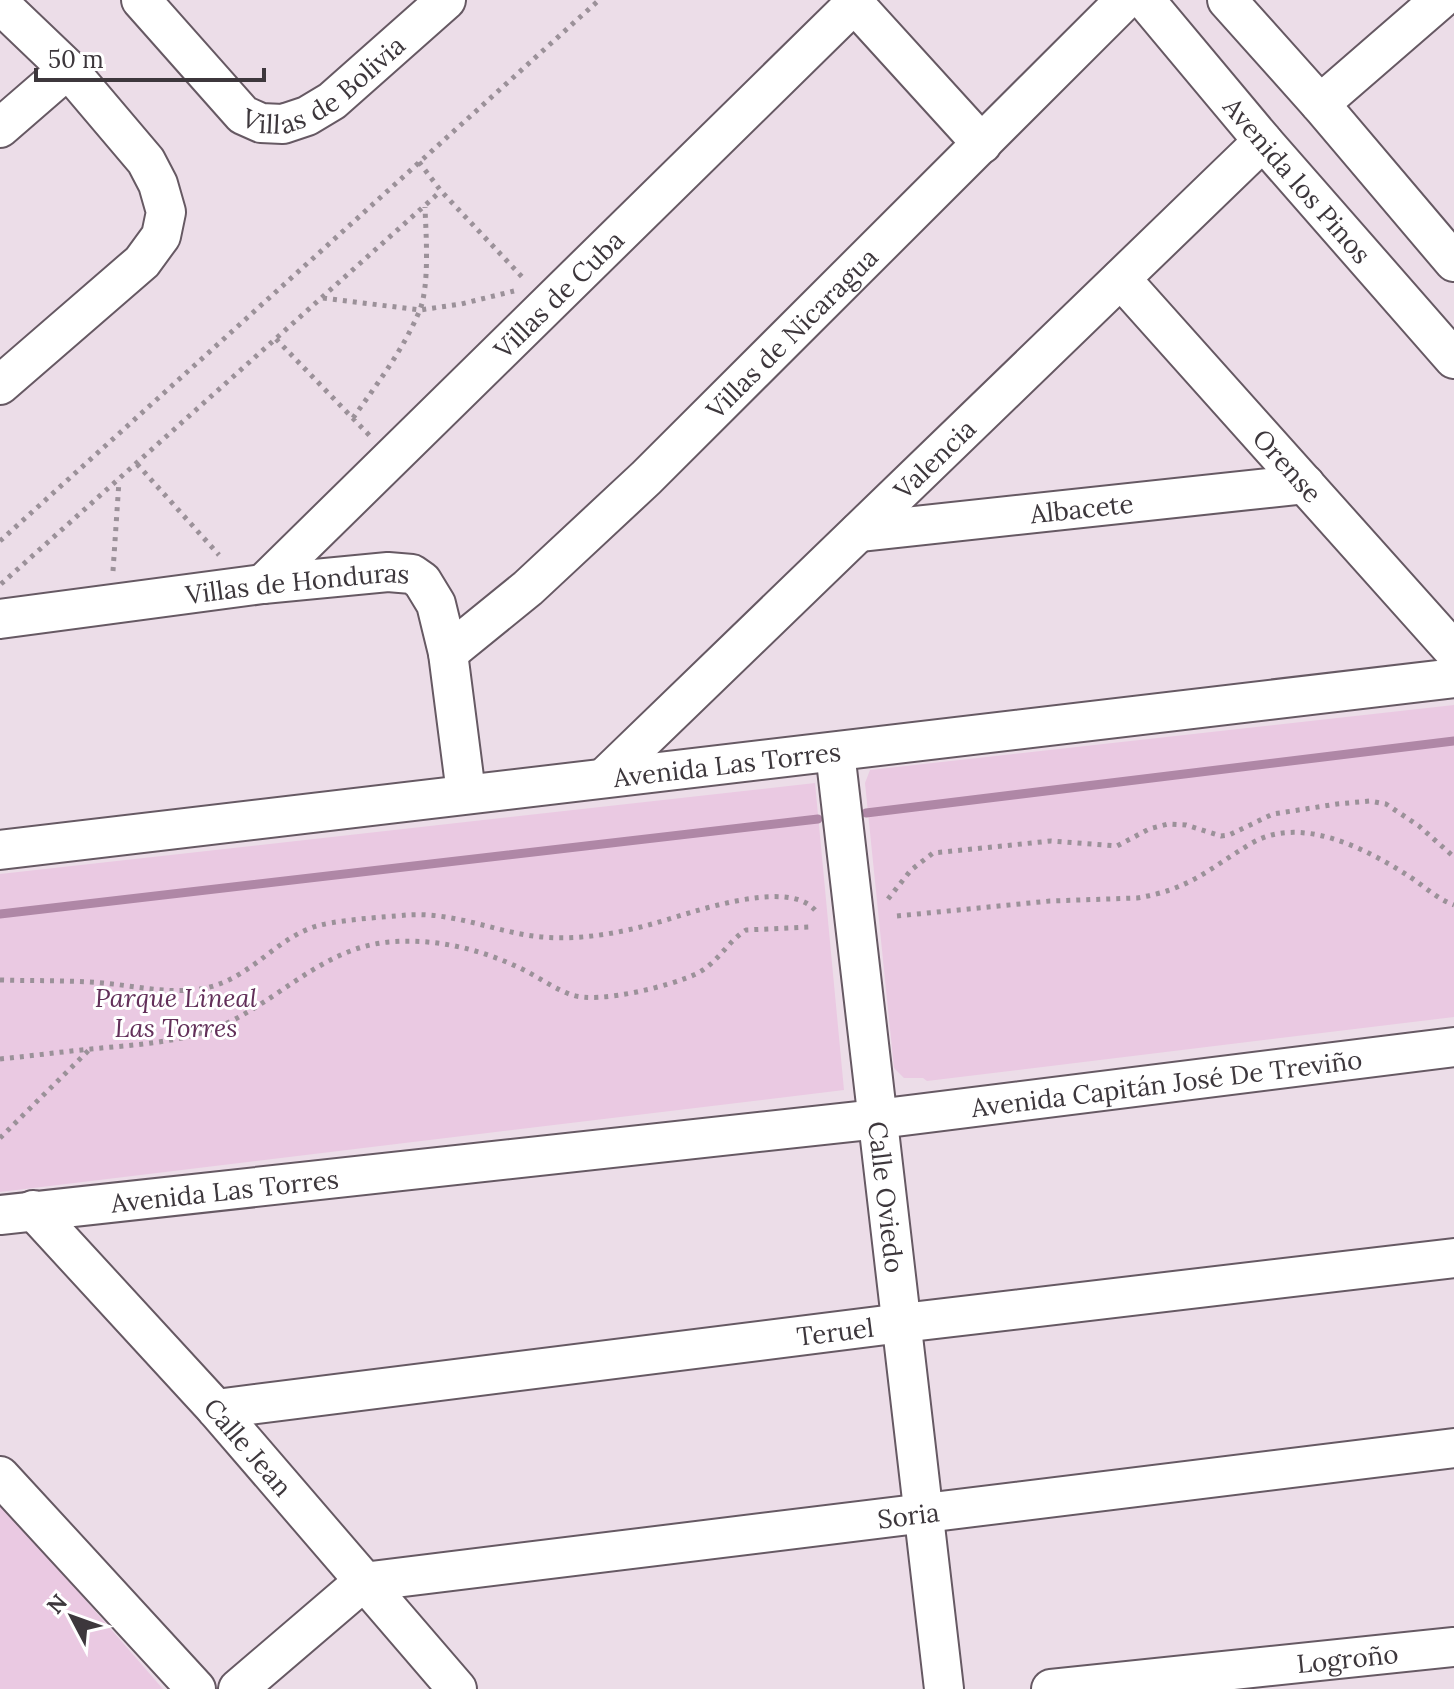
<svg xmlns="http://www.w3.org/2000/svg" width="1454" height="1689" viewBox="0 0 1454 1689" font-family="Lora,serif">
<rect width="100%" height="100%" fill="#ecdde8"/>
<!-- green -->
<path fill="#eac9e2" d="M1454,705v312l-527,64 -4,-3h-19l-10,-10 -29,-285 5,-13z
M815,783l29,307 -844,102v-318z
M0,1502l163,187h-163z"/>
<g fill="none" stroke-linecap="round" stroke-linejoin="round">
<!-- stream -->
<path stroke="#af87a6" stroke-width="9" d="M866,813l588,-72
M0,914l818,-95"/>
<!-- minor casing -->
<g stroke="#665963" stroke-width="42">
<g id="minor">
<path id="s1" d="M141,0l102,115 18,8 22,1 24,-8 25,-15 114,-101"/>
<path d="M851,0l131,144"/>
<path id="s2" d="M1145,0l118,141 191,218"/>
<path d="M1227,0l93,104 134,158"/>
<path d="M0,4l68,65 78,92 12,23 8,28 -5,24 -19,26 -142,123"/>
<path d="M1320,104l120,-104"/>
<path d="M0,128l68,-59"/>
<path id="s3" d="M1121,279l333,372"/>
<path id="s4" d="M859,532l446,-48"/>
<path id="s5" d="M263,584l591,-580"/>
<path id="s6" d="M0,619l263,-35 125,-12 24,2 10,7 14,23 12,49 18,140"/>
<path id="s7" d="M448,653l80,-65 118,-110 479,-478"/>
<path id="s8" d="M835,752l109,937"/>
<path id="s9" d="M605,777l658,-636"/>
<path id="s10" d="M0,850l1454,-172"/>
<path id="s11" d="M33,1210l183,199 241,280"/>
<path id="s12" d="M0,1215l878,-96 576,-72"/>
<path id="s13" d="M216,1409l686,-86 552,-65"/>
<path d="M0,1476l196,213"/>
<path id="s14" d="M238,1689l125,-107 1091,-134"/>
<path id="s15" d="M1051,1689l403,-42"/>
</g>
</g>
<!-- path -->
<path stroke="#9b9199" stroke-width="5" stroke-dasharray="4 6" stroke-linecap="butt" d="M419,162l22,29 84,89
M323,298l97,12 41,-6 53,-13
M276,339l94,97
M353,418c24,-34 50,-68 66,-106 11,-25 7,-77 6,-105
M137,464l82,91
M0,541l599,-541
M113,571l6,-90
M1,584l440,-393
M888,899l23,-29 22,-17 118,-12 66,5 32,-17 19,-5 18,1 35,11 8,-1 44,-21 64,-10 33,-3 16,3 33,22 35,31
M897,916l153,-15 87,-3c54,-9 71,-29 115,-55 48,-28 113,5 155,32 16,10 30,24 47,30
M0,980c35,1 68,0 103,3 34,3 68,12 103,5 44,-10 67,-46 105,-60 19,-8 74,-11 96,-13 42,-3 79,13 119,20 42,7 86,0 126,-11 37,-10 134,-47 163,-14
M0,1059c30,-3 60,-7 91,-10 41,-4 86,-6 125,-21 60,-24 105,-80 173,-86 47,-4 92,7 135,28 16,8 31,19 48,25 28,9 98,-9 124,-21 22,-11 31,-32 50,-44l64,-3
M0,1138l90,-89"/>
<!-- minor -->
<use href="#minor" stroke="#fff" stroke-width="38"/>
</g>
<g text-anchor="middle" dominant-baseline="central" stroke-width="6" stroke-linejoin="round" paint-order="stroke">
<!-- street labels -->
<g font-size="26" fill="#3d373c" stroke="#fff">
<text stroke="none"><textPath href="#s1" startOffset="248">Villas de Bolivia</textPath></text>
<text stroke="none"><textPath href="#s2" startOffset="236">Avenida los Pinos</textPath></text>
<text stroke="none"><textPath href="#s5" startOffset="414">Villas de Cuba</textPath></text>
<text stroke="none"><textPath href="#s7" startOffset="470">Villas de Nicaragua</textPath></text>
<text stroke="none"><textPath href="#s9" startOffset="458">Valencia</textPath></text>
<text stroke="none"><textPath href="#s3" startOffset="250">Orense</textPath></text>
<text stroke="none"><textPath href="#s4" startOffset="224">Albacete</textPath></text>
<text stroke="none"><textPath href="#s6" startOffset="300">Villas de Honduras</textPath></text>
<text stroke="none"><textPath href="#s10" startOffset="732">Avenida Las Torres</textPath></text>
<text stroke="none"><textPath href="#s12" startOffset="1174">Avenida Capitán José De Treviño</textPath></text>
<text stroke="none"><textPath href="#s12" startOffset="226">Avenida Las Torres</textPath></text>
<text stroke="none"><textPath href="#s8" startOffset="448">Calle Oviedo</textPath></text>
<text stroke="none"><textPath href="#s13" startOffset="624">Teruel</textPath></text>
<text stroke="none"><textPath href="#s11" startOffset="320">Calle Jean</textPath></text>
<text stroke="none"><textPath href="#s14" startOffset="714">Soria</textPath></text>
<text stroke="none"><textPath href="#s15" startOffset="298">Logroño</textPath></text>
</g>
<!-- park labels -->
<g font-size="26" font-style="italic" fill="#622f59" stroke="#fff">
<text x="176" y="997">Parque Lineal<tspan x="176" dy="30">Las Torres</tspan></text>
</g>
</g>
<!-- north arrow -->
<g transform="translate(72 1617) rotate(311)" stroke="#ffffff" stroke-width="6" paint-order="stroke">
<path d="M0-6L14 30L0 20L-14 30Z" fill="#3d373c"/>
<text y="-12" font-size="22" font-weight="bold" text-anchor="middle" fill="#3d373c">N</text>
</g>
<!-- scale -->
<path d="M36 68v12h228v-12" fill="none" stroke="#3d373c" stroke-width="4"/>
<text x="48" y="68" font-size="24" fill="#3d373c" stroke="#ffffff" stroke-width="6" paint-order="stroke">50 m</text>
</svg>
